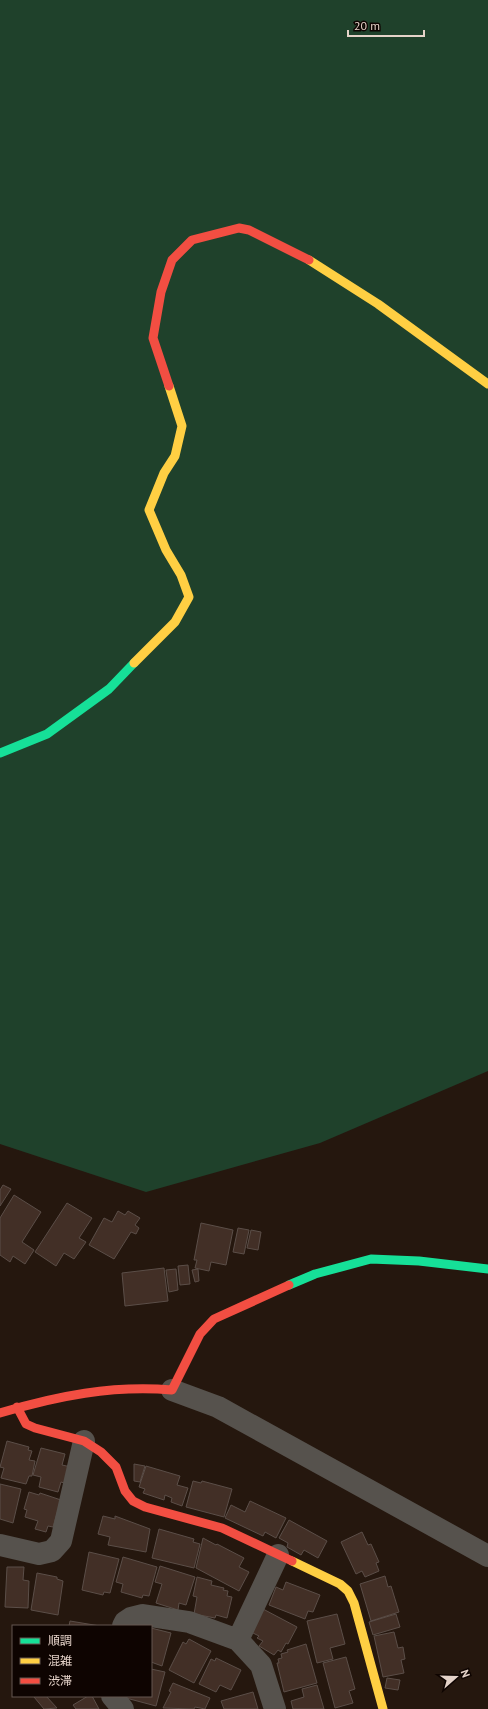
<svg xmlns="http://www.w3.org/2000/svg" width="488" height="1709" viewBox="0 0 488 1709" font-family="'PT Sans','Noto Sans JP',sans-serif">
<rect width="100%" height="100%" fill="#25170e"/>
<!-- green -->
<path fill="#1f412b" d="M0,0h488v1071l-168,72 -174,49 -146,-48z"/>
<!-- building -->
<path fill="#422f26" stroke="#5b4e48" d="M3,1185l8,4 -11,17v-16z
M14,1195l27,17 -19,30 12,8 -9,14 -12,-8 -3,6 -10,-7v-37z
M67,1203l25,15 -13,20 7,4 -12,17 -10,-6 -8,13 -21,-14z
M118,1211l7,4 3,-4 12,7 -5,7 4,3 -3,6 -5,-2 -17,27 -25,-14 15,-27 8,4z
M201,1223l32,7 -7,35 -15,-3 -2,9 -14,-3 2,-8h-3z
M238,1228l11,2 -5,24 -11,-2z
M251,1230l10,2 -3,18 -11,-2z
M188,1265l2,19 -10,1 -2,-19z
M164,1268l4,33 -43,5 -3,-33z
M176,1269l2,21 -9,2 -3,-22z
M198,1269l1,12 -4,1 -3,-12z
M7,1441l22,6 -1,3 4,1 -3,9 6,1 -3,15h-3l-3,8 -25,-6 3,-10 -4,-1z
M41,1448l24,6 -3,11 9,2 -4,17 -6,-2 -3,10 -19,-5 2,-10 -8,-2z
M134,1464l11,2 -5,16 -6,-1z
M146,1466l34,10 -3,9 11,3 -6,18 -11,-4 1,-4 -7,-3 -1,5 -21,-7 2,-4 -6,-2z
M193,1481l8,2 1,-2 30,8 -8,28 -38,-10z
M0,1484l21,5 -8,34 -13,-4z
M29,1492l10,3 1,-2 21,7 -8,27 -5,-1 -2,6 -11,-3 3,-8 -13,-4 2,-7 -3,-1z
M250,1501l36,17 -10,20 -11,-6 -2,4 -38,-18 6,-13 14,7z
M103,1516l12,3v-3l35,13 -4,23 -38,-7 2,-8 -12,-3z
M289,1520l38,21 -9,17 -14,-8 -3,5 -14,-8 1,-4 -9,-5z
M159,1529l35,10 -1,3 7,2 -6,24 -42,-10z
M362,1532l6,13 3,-1 8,18 -3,1 3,8 -14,6 -3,-6 -6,3 -15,-32z
M203,1538l13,7 1,-1 27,14 -5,9 10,5 -10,19 -43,-23z
M89,1552l30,7 -9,34 -6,-1 -1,3 -21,-5z
M123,1557l34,10 -8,29 -6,-1 -1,3 -21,-6 2,-8 -7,-2z
M160,1566l35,11 -9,28 -7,-2 -1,7 -22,-7 6,-19 -7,-2z
M7,1567h17l-1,13 6,1 -1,27 -23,-1z
M37,1573l20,4v2l6,2 -5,34 -27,-5z
M385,1576l3,11 3,-1 8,26 -28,9 -11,-37z
M197,1577l15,4 -1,4 13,3 -1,2 5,1 -1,5 5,1 -5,21 -11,-3 -1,3 -21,-4 3,-17 -4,-1z
M286,1582l34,13 -7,17 -5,-1 -3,8 -36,-14 7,-18 7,3z
M263,1609l34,18 -9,17 -2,-1 -5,9 -3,-2 -4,5 -15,-9 4,-5 -6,-3 2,-2 -8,-4z
M337,1614l8,30 -15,4 3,11 -16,4 -10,-42z
M396,1614l4,13 -27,8 -4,-13z
M70,1621l30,5h-31z
M151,1628l20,5 -9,33 -11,-4z
M394,1632l4,16 5,-1 2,12 -4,1 3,13 -21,4 -9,-41z
M189,1639l22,12 -17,32 -25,-13 14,-28 3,2z
M306,1644l11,39 -33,9 -7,-29h2l-1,-4 4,-1 -1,-4 7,-2 -1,-2z
M346,1657l9,32 -6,2 4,12 -18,5 -12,-45z
M216,1658l25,12 -10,20 -11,-5 -4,7 -17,-8 12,-25 4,2z
M151,1669l14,3 -9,34 -30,-8 1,-2h24z
M387,1678l13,2 -2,10 -13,-2z
M173,1683l37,15 -5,11 -10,-2 -1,2 -31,-1 8,-16 -2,-1z
M317,1685l7,24h-31l-2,-8 13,-4 -2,-8z
M253,1692l5,17h-34l-3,-8z
M35,1696h11l11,12 -13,1 -10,-12z
M88,1696h4l7,13h-23l-3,-4z"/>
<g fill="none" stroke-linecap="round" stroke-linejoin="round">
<!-- street -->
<path stroke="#56524d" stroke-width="22" d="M172,1390l46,17 270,149
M0,1545l39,9 13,-3 9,-10 23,-100
M123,1626l2,-4 6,-4 12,-3 46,7 49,18 23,25 14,44
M238,1640l40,-85
M112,1696l11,13"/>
<!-- fast -->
<path stroke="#16e098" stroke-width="9" d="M0,753l47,-19 62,-45 25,-26
M289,1285l26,-11 56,-15 48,2 69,8"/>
<!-- slow -->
<path stroke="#ffcf43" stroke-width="9" d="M309,260l69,44 110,80
M134,663l41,-41 14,-25 -8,-22 -15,-25 -17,-40 15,-37 11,-17 7,-30 -13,-40
M292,1561l48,23 8,7 6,12 29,106"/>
<!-- jam -->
<path stroke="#f24e42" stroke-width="9" d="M169,386l-16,-48 8,-46 11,-32 20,-20 47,-12 10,2 60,30
M17,1407l9,17 9,4 49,13 17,11 15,15 9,24 8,10 12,6 77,21 70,33
M0,1413c57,-17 112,-28 172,-23l28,-56 14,-15 75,-34"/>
</g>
<!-- legend -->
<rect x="12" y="1625" width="140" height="72" fill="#0e0401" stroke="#645751"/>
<rect x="20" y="1638" width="20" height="6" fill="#16e098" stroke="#645751"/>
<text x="48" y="1645" font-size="12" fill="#e5d3c9">順調</text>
<rect x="20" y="1658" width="20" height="6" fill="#ffcf43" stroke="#645751"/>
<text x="48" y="1665" font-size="12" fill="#e5d3c9">混雑</text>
<rect x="20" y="1678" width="20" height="6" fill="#f24e42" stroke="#645751"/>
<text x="48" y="1685" font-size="12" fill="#e5d3c9">渋滞</text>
<!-- north arrow -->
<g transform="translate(456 1677) rotate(70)" stroke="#0e0401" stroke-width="3" paint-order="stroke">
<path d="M0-3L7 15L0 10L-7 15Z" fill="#e5d3c9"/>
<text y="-6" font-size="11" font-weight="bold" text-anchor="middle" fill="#e5d3c9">N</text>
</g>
<!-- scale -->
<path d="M348 30v6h76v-6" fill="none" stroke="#e5d3c9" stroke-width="2"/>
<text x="354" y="30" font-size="12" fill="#e5d3c9" stroke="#0e0401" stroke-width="3" paint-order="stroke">20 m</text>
</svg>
